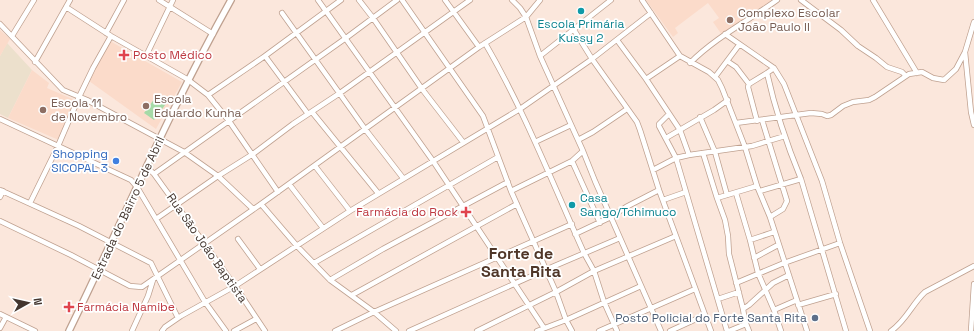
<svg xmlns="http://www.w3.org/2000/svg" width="974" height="331" viewBox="0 0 974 331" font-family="'Space Grotesk',sans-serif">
<rect width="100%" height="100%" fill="#fbe7dc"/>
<!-- commercial -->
<path fill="#ece0cc" d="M7,43l25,27 -24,48 -8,-4v-58z"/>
<!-- built -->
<path fill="#fbdbca" d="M646,0h127l-51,35 -9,-13 6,-4 -11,-15 -33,25 3,5 -5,4z
M0,30l10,9 -10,17z
M110,41l72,41 -26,47 -67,-48z
M32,70l17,13 -2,5 30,13 -16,40 -53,-23z"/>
<!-- green -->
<path fill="#a6daa7" d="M158,94l10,7 -14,19 -10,-7z"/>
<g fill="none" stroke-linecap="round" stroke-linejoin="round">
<!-- minor casing -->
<g stroke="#bfa190" stroke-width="6">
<path id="minor" d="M159,0l54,34
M318,0l115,161 111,167
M359,0l14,18 49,71 41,53
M402,0l81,116 28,75 45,101 10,28 6,11
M445,0l34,47
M512,0l8,8 6,9 14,39 43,95 12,30 66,150
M642,0l38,56 29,16 9,8 4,8 23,59 12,39 13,31 37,114
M801,0l40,30 17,16 18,12 11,9 15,5 4,4
M873,0l44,73
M66,7l45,29 76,43 21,16 57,-39 76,-56
M282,13l83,116 38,49
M974,22l-9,30 6,60 3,13
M0,24l63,66 24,10 97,52 34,24 35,33
M574,30l18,29 45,63 3,8 19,60 52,141
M106,33l18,-33
M725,34l49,34 10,16 38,97 18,62 30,88
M12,36l22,-36
M617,40l29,39 34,51 9,25
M485,43c39,67 67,139 99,210l10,18 10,31 13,29
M146,56l27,-56
M265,56l43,58
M540,56l71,-56
M727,61l9,6 13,17
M35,62l35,-62
M690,63c26,-26 58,-42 87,-63
M774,68l-7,5c8,36 20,72 34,106l45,152
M715,77l24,-32
M646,79l34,-23
M208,95l21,26 49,71
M312,112l66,81
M669,114l-10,10v2l17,32 51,173
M700,117l15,35 12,43
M0,119l131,61 6,7 68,115 21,29
M762,120l25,81 -4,8 -13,8
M757,121l-9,-34 1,-3 18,-11
M736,123l75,-10 11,1 5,2 4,-1 12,-9 10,-4 16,-2 6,-3 34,-23 13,-2 11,6 11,2 12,-11 9,-17
M666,138l48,-28 14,-10
M578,140l15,-8 34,-23
M535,142l36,-17
M703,153l14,45 8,22 3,16 1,18 14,55
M572,161l28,62
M315,166l35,45
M147,167l7,7 81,112 30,45
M653,170l23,-12 13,-3 63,-9 33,-10
M154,174l192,-136 51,-38
M289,184l34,44
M0,190l79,36 72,37 27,55
M511,191l61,-30 11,-10
M760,191l41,-12
M736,193l14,47 8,33 16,37 7,21
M0,197l3,-6
M717,198l40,-12
M663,200l23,-8
M30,203l28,-57 21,-49 14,-29 18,-32
M261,204l36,42 33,34 44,32 22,19
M156,219l62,-43 35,-22 40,-30 47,-31 130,-93
M0,221l71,34 59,31 12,1 119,-83 218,-157 47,-30 14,-17
M575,234l36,-17 15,-10 33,-17
M238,239l22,30
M750,240l24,-8
M754,258l24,-13
M314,263l184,-106
M330,280l53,-31 125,-67
M736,283l48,-20 56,-20
M352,295l165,-91
M718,299l21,-7
M798,305l38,-11
M774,310l23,-10
M0,314l35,17
M0,328l6,-11
M132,331l16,-35 5,-16
M162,331l3,-4 16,-11 54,-30 115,-75 170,-102 72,-50 59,-46
M234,331l22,-12
M335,331l39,-19 198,-88
M409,331l136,-61 75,-32
M477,331l79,-39 38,-21 82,-35
M537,331l29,-11 75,-34
M599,331l96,-42
M670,331l35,-16
M729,331l17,-7
M749,331l-4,-10 -2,-12 6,-4 24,-22 16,-8
M891,331c15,-10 21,-27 34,-39l49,-26
M971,331l3,-47"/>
</g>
<!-- tertiary casing -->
<g stroke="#bfa190" stroke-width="8">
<path id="tertiary" d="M69,331c54,-111 102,-224 162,-331"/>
</g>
<!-- minor -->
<use href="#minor" stroke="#fff" stroke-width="4.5"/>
<!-- tertiary -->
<use href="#tertiary" stroke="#fff" stroke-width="5.5"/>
</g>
<!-- markers -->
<g fill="#0f9aa8" stroke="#fff" stroke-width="1.5">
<circle cx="581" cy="11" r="4"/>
<circle cx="572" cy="205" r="4"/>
</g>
<g fill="#8d6e63" stroke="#fff" stroke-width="1.5">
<circle cx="730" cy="20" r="4"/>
<circle cx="146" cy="106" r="4"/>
<circle cx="43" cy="110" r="4"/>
</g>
<g fill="#e0444e" stroke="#fff" stroke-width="1.5">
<path d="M122 49h4v4h4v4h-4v4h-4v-4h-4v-4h4z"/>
<path d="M464 206h4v4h4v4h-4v4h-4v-4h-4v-4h4z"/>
<path d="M67 301h4v4h4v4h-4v4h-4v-4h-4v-4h4z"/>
</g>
<circle fill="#3f7fe0" stroke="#fff" stroke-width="1.5" cx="116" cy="161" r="4"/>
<circle fill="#5c6f8a" stroke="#fff" stroke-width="1.5" cx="815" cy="318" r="4"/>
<g text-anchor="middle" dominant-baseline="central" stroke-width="3.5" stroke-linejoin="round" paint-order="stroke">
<!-- education labels -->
<g font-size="12" fill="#785e54" stroke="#fff" text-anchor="start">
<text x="738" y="13">Complexo Escolar<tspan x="738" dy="14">João Paulo II</tspan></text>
<text x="154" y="99">Escola<tspan x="154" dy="14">Eduardo Kunha</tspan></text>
<text x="51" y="103">Escola 11<tspan x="51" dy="14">de Novembro</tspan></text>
</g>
<!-- culture labels -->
<g font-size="12" fill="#0d838f" stroke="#fff">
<text x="581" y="24">Escola Primária<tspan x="581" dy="14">Kussy 2</tspan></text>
<text x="580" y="198" text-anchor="start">Casa<tspan x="580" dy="14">Sango/Tchimuco</tspan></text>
</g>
<!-- health labels -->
<g font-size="12" fill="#be3a42" stroke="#fff" text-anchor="start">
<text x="133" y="55">Posto Médico</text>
<text x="458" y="212" text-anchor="end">Farmácia do Rock</text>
<text x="77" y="307">Farmácia Namibe</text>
</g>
<!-- shop labels -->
<g font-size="12" fill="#366cbe" stroke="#fff" text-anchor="end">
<text x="108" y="154">Shopping<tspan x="108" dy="14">SICOPAL 3</tspan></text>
</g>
<!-- street labels -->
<g font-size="12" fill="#43362f" stroke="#fff">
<text transform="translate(128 208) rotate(-65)">Estrada do Bairro 5 de Abril</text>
<text transform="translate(207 248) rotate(55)">Rua São João Baptista</text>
</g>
<!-- service labels -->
<g font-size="12" fill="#4e5e75" stroke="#fff" text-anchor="end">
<text x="807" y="318">Posto Policial do Forte Santa Rita</text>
</g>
<!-- district labels -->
<g font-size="16" font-weight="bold" fill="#4f3628" stroke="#fff">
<text x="521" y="253">Forte de<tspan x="521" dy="18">Santa Rita</tspan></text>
</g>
</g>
<!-- north arrow -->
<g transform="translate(28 303) rotate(82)" stroke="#ffffff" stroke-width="3" paint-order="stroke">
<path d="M0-3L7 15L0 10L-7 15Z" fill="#43362f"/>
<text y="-6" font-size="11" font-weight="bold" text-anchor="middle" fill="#43362f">N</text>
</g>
</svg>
